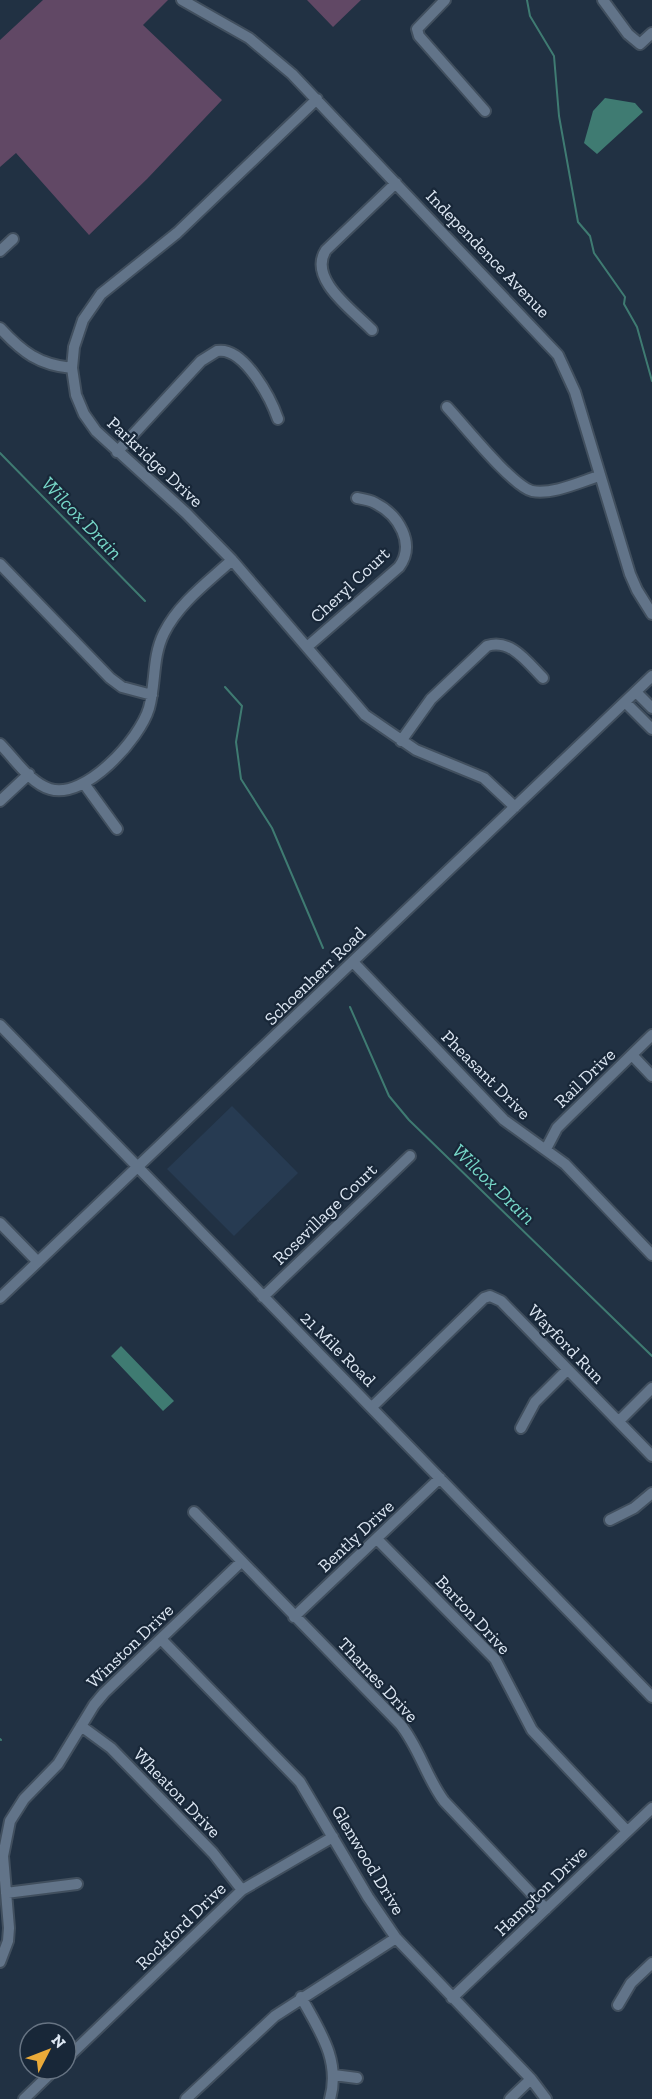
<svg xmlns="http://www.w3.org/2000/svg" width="652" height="2099" viewBox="0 0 652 2099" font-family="'Zilla Slab',serif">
<rect width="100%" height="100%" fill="#213143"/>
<!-- built -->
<path fill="#273b52" d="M232,1106l66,67 -64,63 -67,-67z"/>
<!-- green -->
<path fill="#614865" d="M43,0h125l-25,25 79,75 -75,79 -58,56 -73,-82 -16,14v-127z
M307,0h54l-28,27z"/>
<!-- water -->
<path fill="#3f7b72" d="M605,98l30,5 8,9 -46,42 -13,-11 9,-32z
M121,1346l53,55 -11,10 -52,-55z"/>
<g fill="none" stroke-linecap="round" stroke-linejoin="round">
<!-- stream -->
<path stroke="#3f7b72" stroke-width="2" d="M527,0l3,16 24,40 5,60 19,106 12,14 4,17 31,44 -1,7 13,23 15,54
M0,453l145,148
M225,687l17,19 -6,36 5,37 31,49 51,120
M350,1007l39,89 20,24 243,236
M0,1739l1,1"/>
<!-- minor casing -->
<g stroke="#414f5e" stroke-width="14">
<path id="minor" d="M182,0l67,38 43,36 266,281 17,37 55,182 7,16 15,24
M445,0l-28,29 2,7 66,75
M603,0l25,34 12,10 12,-11
M317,99l-140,134 -76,61 -18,26 -9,27 -2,21 4,27 8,19 12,17 90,82 46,47 133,155 51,35 68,28 31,29
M0,251l13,-12
M0,328c22,24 39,37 72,40
M372,330c-18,-19 -65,-51 -46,-80l70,-67
M447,407c16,17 65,79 85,84 20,4 48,-9 67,-15
M117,452l84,-91 16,-10c27,-5 54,48 61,68
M0,564l110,114 12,9 30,8
M307,647l92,-80c17,-23 0,-52 -24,-64 -5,-3 -12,-4 -18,-5
M636,692l16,16
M625,702l27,27
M401,741l30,-42 56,-53c24,-8 41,17 56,32
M0,744c14,14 30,39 50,45 35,11 90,-50 99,-81 7,-25 3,-51 15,-75 15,-30 44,-51 68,-73
M85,785l32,44
M0,801l29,-27
M353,962l151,158 61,44 87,91
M0,1025l652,672
M632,1055l20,21
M546,1149l11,-21 10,-10 85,-83
M0,1223l38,39
M263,1297l147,-141
M0,1298l652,-622
M372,1407l112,-109 6,-2 11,5 151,155
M619,1421l33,-33
M521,1428l14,-26 32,-32
M194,1512l206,212c19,23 26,53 44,77l102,108
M610,1520l24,-12 18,-15
M377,1539l118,120 37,71 95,101
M294,1617l146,-139
M161,1639l139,143 68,115 28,41 135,141 15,20
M81,1726l30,22 102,105 29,37
M6,1893l71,-9
M0,1962l8,-21 1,-13 -6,-72 7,-35 14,-22 34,-35 36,-59 10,-12 137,-131
M301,1997c18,33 40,63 29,102
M452,1998l200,-190
M618,2005l13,-22 21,-20
M66,2059l176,-169 91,-53
M334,2075l23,3
M24,2099l31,-30
M186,2099l89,-83 121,-78
M510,2099l21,-20"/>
</g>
<!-- minor -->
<use href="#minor" stroke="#627489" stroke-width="10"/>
</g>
<g text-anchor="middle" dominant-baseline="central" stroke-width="4.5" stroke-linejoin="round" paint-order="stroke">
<!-- street labels -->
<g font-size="18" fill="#dde7f3" stroke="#182738">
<text transform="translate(488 254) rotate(46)">Independence Avenue</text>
<text transform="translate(155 462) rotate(43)">Parkridge Drive</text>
<text transform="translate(350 585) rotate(-43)">Cheryl Court</text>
<text transform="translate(315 976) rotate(-44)">Schoenherr Road</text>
<text transform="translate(486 1075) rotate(45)">Pheasant Drive</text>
<text transform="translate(585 1078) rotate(-44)">Rail Drive</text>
<text transform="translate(325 1214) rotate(-44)">Rosevillage Court</text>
<text transform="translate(566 1344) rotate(46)">Wayford Run</text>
<text transform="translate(338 1349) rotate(45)">21 Mile Road</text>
<text transform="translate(356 1536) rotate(-43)">Bently Drive</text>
<text transform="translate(473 1615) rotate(47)">Barton Drive</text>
<text transform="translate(130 1646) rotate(-44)">Winston Drive</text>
<text transform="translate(378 1680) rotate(47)">Thames Drive</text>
<text transform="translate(177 1793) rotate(46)">Wheaton Drive</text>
<text transform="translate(368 1860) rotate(59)">Glenwood Drive</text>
<text transform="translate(541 1891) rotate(-44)">Hampton Drive</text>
<text transform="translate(181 1926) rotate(-44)">Rockford Drive</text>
</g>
<!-- water labels -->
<g font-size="20" font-style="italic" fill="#77d8c9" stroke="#182738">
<text transform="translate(82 518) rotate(46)">Wilcox Drain</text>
<text transform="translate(494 1184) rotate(44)">Wilcox Drain</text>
</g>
</g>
<!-- north arrow -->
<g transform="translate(48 2051) rotate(48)"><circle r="28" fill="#182738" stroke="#677483" stroke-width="1.5"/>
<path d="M0-4.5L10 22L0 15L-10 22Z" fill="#eaaa39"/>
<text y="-9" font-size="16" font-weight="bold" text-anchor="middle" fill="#dde7f3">N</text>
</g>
</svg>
